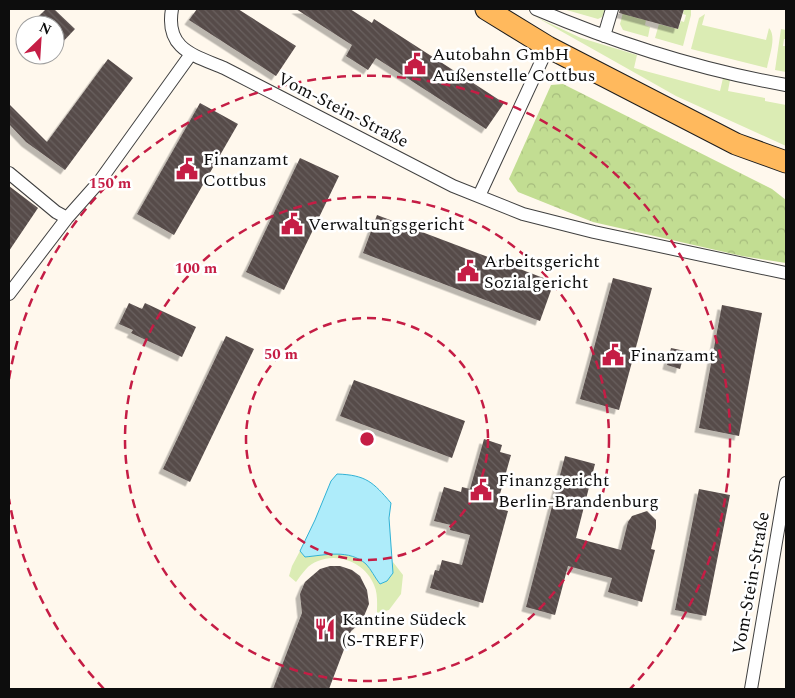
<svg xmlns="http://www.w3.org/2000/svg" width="795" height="698" viewBox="0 0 795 698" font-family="Spectral,serif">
<defs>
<pattern id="forest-crowns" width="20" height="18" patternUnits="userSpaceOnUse" patternTransform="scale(1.25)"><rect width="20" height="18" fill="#c2dd92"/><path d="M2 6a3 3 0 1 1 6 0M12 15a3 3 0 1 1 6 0" fill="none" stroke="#a6bc7d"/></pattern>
<pattern id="building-back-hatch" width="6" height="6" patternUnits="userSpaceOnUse" patternTransform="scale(1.25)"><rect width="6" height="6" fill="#564b49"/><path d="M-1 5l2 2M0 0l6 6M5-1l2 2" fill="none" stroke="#69605f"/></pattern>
<filter id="shadow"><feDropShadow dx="-4.5" dy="4.5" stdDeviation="0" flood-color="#0004"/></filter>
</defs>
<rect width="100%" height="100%" fill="#fff8ed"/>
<!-- green -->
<path fill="#dbecb4" d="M563,9h42l-3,8 -4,2z
M624,9h12l-2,8 12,3 -1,5 5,2 -2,10 -25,-7 -3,-6z
M684,9h7v6l-8,31 -28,-8 4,-14 19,5 3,-8 3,1 2,-7 -3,-1z
M705,14l-3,11 64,15 3,-12c8,9 0,28 -2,40l-76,-19 8,-31z
M536,17l45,21 56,17 -3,13 86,23 3,-13 7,2 -2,11 37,7v3l21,4v41l-110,-50z
M781,29l5,1v9h-2l-1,7h3v26l-11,-2z
M300,551l5,6c21,-2 44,-8 61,7 5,5 9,14 14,20 11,-4 13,-10 13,-22l10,13 -2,19 -12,16 -12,3c0,-8 1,-20 -3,-28 -8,-21 -34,-33 -56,-24 -10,3 -16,13 -22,21l-7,-6 3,-10z"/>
<!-- forest -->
<path fill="url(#forest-crowns)" d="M563,84l209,105 14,11v63l-44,-7 -149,-34 -75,-30 -9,-13 42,-94z"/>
<!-- water -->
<path fill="#aeecfa" stroke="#31b2d5" d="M337,474c29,1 36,8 54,29l-2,15 4,55 -6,8 -7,3c-5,-6 -9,-15 -14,-20 -17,-15 -40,-9 -61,-7l-5,-6 15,-31 16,-39z"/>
<!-- building -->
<path fill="url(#building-back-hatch)" filter="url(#shadow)" d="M46,9h8l21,20 -20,21v-25h-25z
M197,9h41l58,37 -20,30 -87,-56z
M296,9h54l22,14 2,-4 130,84 -18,26 -110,-71 -8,12 -22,-14 6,-11z
M620,9h64l-6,20 -59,-16z
M108,59l25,19 -68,92 -39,-28 -17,-18v-20l38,38z
M200,103l38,21 -64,111 -37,-21z
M300,158l39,18 -55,114 -38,-18z
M9,186l29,22 -29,43z
M377,215l177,67 -14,39 -177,-68z
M613,278l39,10 -33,122 -39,-11z
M129,303l13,6 3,-6 51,24 -14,30 -51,-24 2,-3 -14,-6z
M722,305l40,8 -23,123 -40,-8z
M226,336l28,13 -64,133 -27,-13z
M671,348l14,3 -5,18 -13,-4z
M354,380l111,41 -13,37 -112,-42z
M484,439l18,6 -2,7 11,3 -15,53 12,3 -25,92 -53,-15 5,-18 4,1 3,-11 20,5 8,-30 -20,-5 1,-5 -17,-4 10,-34 17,5 1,-5 8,2z
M565,456l30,8 -19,74 45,12 7,-28 4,-6 15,-5 9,9v8l-5,21 4,1 -13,52 -34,-10 4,-14 -44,-12 -13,49 -29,-8z
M699,489l31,6 -24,121 -31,-6z
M340,566l12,4 8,6 7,14 2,14 -7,17 -11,10 -22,58h-56l29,-76 -2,-19 5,-12 15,-13 10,-3z"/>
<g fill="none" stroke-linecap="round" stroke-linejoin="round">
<!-- street casing -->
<g stroke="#404040" stroke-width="14">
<path id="street" d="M172,9c-7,40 21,46 52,59l229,118 70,28 71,18 192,41
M536,9c80,34 165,61 250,76
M604,36l8,-27
M9,173l47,39 11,6
M479,196l69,-149
M9,294l58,-76 32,-36 92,-128
M751,689l35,-206"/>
</g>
<!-- primary casing -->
<g stroke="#1e1e1e" stroke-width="23">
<path id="primary" d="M486,9l62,38 188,97 50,18"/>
</g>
<!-- street -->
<use href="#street" stroke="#fff" stroke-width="12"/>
<!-- primary -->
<use href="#primary" stroke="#ffb95d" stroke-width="21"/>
</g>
<!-- distance rings -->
<g fill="none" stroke="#c51d45" stroke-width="2.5" stroke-dasharray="9 6">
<circle cx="367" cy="439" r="121"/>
<circle cx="367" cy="439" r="242"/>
<path d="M104 689A363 363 0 0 1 9 499M9 379A363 363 0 1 1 630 689"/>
</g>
<!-- icons -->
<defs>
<g id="civic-bare" transform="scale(1.725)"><path d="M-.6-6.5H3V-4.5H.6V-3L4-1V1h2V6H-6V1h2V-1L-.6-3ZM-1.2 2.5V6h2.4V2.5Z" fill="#c51d45" stroke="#fff" stroke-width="2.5" paint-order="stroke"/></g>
<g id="restaurant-bare" transform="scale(1.725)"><path d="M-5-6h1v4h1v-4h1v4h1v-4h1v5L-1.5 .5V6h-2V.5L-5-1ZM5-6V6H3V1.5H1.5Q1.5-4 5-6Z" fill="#c51d45" stroke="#fff" stroke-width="2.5" paint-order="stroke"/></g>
</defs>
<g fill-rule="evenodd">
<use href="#civic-bare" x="415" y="64"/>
<use href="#civic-bare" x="187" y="169"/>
<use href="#civic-bare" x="292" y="224"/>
<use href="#civic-bare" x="468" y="271"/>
<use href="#civic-bare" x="613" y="355"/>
<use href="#civic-bare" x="481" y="490"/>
<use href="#restaurant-bare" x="325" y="629"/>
</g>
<g text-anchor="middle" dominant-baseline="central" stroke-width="5" stroke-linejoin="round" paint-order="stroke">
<!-- poi labels -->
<g font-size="18" fill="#0d0d0d" stroke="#fff" text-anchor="start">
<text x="432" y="54">Autobahn GmbH<tspan x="432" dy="21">Außenstelle Cottbus</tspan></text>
<text x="203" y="159">Finanzamt<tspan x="203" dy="21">Cottbus</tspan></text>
<text x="308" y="224">Verwaltungsgericht</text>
<text x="484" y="261">Arbeitsgericht<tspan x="484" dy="21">Sozialgericht</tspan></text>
<text x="630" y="355">Finanzamt</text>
<text x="498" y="480">Finanzgericht<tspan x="498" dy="21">Berlin-Brandenburg</tspan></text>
<text x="342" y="619">Kantine Südeck<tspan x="342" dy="21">(S-TREFF)</tspan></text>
</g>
<!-- street labels -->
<g font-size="18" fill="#0d0d0d" stroke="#fff">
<text transform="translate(343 110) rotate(27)">Vom-Stein-Straße</text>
<text transform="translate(751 583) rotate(-80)">Vom-Stein-Straße</text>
</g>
</g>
<circle cx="367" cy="439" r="8" fill="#c51d45" stroke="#fff" stroke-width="2.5"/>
<g font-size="15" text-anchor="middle" font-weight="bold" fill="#c51d45" stroke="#fff" stroke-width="5" stroke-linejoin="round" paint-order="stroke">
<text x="110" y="188">150 m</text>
<text x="196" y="273">100 m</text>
<text x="281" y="359">50 m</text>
</g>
<!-- border -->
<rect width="795" height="698" fill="none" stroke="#0d0d0d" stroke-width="20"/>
<!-- north arrow -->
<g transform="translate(40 40) rotate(25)"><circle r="24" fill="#ffffff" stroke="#9e9e9e"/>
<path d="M0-4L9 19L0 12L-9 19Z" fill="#c51d45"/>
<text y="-8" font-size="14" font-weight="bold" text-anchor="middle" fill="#0d0d0d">N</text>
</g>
</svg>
